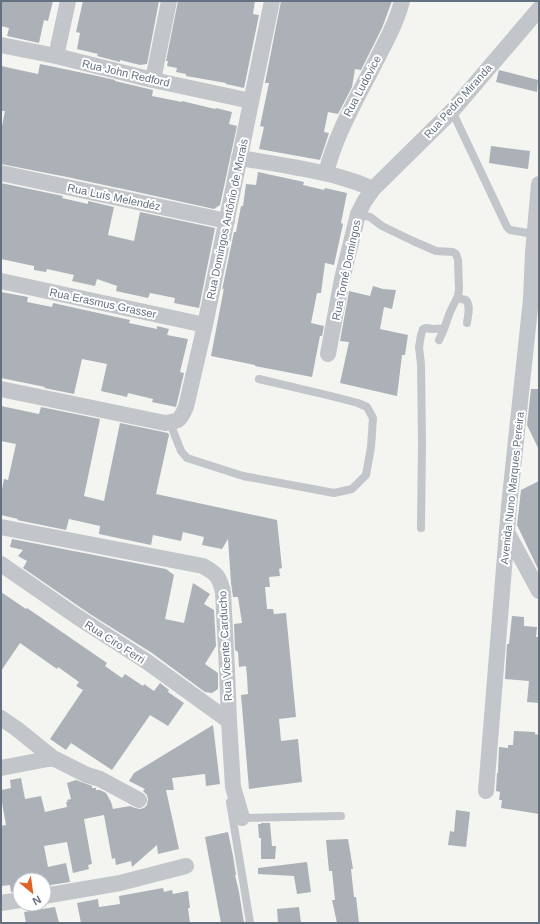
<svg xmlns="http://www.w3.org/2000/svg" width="540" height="924" viewBox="0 0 540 924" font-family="Helvetica,sans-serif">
<rect width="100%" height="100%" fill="#f4f5f1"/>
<!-- building -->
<path fill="#abb1b6" d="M1,1h52l-5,20 -4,-1 -5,23 -32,-7 2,-8 -8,-2z
M83,1h76l-12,63 -7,1 -20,-5v2l-23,-6 1,-2 -21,-5 3,-16 -4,-1z
M178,1h77l-2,13 6,1 -15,73 -18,-4v-1l-40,-7v-2l-10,-2 1,-4 -10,-2 1,-5h-2z
M281,1h111l-10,27 -21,42 -6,-1 -3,18 -14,27 -10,-2 -4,20 5,1 -9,27 -61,-11 5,-22 -4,-1 9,-43h-4z
M40,64l53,11 22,5v1l38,9 -1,6 30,6v-1l33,8 1,-1 16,4 -3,12 8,2 -17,79 -6,4 -95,-21h-1l-51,-11 -66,-13v-33l4,-20h-4v-45l37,8z
M499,70l39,10 -1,12 -41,-10z
M491,146l39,5 -2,18 -39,-6z
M258,172l46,10 -1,3 21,5 1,-2 22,5 -6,30 2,1 -9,41 -9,-2 -4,30h-4l-6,30 13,3 -2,10h-2l-8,41 -57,-11v-1l-44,-9 13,-68 -2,2 12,-58h2l5,-26h2l3,-22 10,1z
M1,183l62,13 -1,2 26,6v-3l26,6 -6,28 26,6 6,-29 75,16 -16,80 -25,-5 1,-5 -25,-5 -2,5 -32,-7 1,-5 -20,-7 -2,7 -23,-5 2,-6 -27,-6 -1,3 -12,-2v-4l-33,-7z
M373,286l10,3 13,1 -4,19 -8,-2 -4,22 28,6 -3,20h-3l-5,41 -57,-13 9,-41 -9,-1 9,-50 21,5z
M1,292l27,5 -1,5 25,5 1,-4 77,17 -1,3 28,6v-3l12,3 -2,6 21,4 -8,33 4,1 -8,34 -24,-5 1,-3 -25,-6 -1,4 -26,-6 6,-27 -25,-5 -8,35 -30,-6 1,-1 -44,-9z
M531,389h8v61l-12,-25z
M1,406l38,8 2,-7 59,12 -16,77 20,5 16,-78 48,10 1,2 -13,59 121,26 5,48 -3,1 1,7 -11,1 1,10h-5l2,22h6l1,5 12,-1 10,104 -17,2 2,22 17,-2 4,43 -53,7 -8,-94 7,-1 -1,-17 -1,-11 -7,1 -1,-15 -3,-2 -1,-26 8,-1 -4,-26h-5l-2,-14 -3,-44 -6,10 -20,-4 2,-8 -21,-5 -2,9 -28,-6 -2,10 -52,-11 1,-8 -31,-7 -3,11 -49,-10 1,-1 -17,-4v-20l3,-16 4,1 8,-36 -15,-3z
M539,481v90l-22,-46 4,-35z
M12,539l154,30 8,6 -9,44 19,4 9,-40 17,11 -6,10 10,6 2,36 -11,18 13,9v16l-6,4 -7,-1 -53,-39 -62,-39 -67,-46 4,-7 -9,-5 5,-6 -13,-3z
M1,592l25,17 1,-1 80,55 -2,3 17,12 3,-4 18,12 1,-2 10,7 6,-8 9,7 -1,2 16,11 -16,23 -18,-11 -38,55 -41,-27 -5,7 -16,-11 33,-49 -7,-4 3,-4 -21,-15 -1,2 -37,-26 -19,28z
M512,616l12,1v9l13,1 -1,10h3v66l-12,-1 2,-21 -24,-2 2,-35h2z
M213,725l7,59 -14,2 -1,-12 -33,4 2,12h-8l13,59 -21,5 -1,-9 -25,22 -1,-6 -15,4 -1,-7 -3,1 -8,-44 -20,4 8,45 -4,1 1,4 -16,4 -6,-31 -23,4 4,21 18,-4 4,19 -26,4v-6h-24v11l-9,1 -1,-7 -9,1v-60l5,-1 -5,-28v-7l10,-2 -1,-8 11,-2 4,21 16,-3 4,16 22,-5 -1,-5h2l-1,-2 4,-1 -4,-16 9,-3 16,6v2h4v2h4l6,3 5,9 2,7 17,-3 5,2 5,1 4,-1 3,-3 1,-6 -1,-4 -4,-4 2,-2 -16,-8 5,-8z
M514,731l21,1v2l4,1v79l-38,-6 1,-8h-3l1,-8 -4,-1 1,-18h1l1,-26 9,1v-3h5z
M456,810l14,2 -4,35 -18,-2 2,-14 4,1z
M261,823h9l2,23h4l-1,13h-14v-21h-2l-1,-14h3z
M228,832l5,24 3,19h-1l4,17 5,31h-23l-16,-86z
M348,839l5,30h-2l3,28h2l3,26h-22l-5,-23h3l-3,-29h-3l-3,-31z
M307,862l4,30 -14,2 -3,-18 -36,-2v-6z
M163,888l1,4 8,-2 1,4 15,-3 2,17h-2l2,15h-109l-4,-20 21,-4 1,8 21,-3 -1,-8z
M55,907l4,16h-33l-2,-11z
M299,907l2,16h-23l-1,-14z"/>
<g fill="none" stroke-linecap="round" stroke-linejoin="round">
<!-- service -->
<path stroke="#c2c5c9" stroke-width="8" d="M452,111l55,116 3,3 24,4
M358,214l12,3 12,9 31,15 23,10 17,1 3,2 2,6 1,29 -1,7 -8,16 -6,17c-8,-1 -10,1 -18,-1l-3,1 -2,6 -2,12 2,17 1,78 -1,86
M457,298l9,2c5,6 2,15 1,23
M439,340l5,-11
M170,423l11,28 6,7 56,18 91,17 18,-4 14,-14 5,-28 2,-29 -6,-11 -9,-4 -27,-7 -72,-17
M230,802l20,121
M242,818l99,-2"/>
<!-- minor -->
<path stroke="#c2c5c9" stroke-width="16" d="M1,45l55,11 97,24 98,21
M56,56l12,-55
M153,80l16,-79
M239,158c22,3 43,7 65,11 25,5 45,9 69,20
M1,173l226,48
M326,173c11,-44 36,-83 56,-124 8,-15 16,-31 20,-48
M1,281l204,44
M328,354l14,-75 16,-65 6,-12 9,-13 79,-78 87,-102
M1,389l164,34c15,-2 15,-3 21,-16l19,-82 67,-324
M1,527l202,39c14,8 16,10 20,26l4,78 2,51 4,66 9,31
M507,532l32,59
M1,564l75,52 70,45 83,60
M1,718l16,11 36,29 34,17 13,4 39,21
M1,768l52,-10
M486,791l23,-285 22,-207 2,-46 6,-69
M44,896l76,-13 66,-17
M1,903l19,-3"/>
</g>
<g text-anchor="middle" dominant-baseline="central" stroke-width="4" stroke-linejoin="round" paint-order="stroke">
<!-- street labels -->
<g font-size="11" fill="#647181" stroke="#fff">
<text transform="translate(126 73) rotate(13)">Rua John Redford</text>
<text transform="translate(362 86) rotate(-62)">Rua Ludovice</text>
<text transform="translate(458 101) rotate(-48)">Rua Pedro Miranda</text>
<text transform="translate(114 197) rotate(12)">Rua Luís Melendéz</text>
<text transform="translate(227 219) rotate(-78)">Rua Domingos Antônio de Morais</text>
<text transform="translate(346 270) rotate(-78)">Rua Tomé Domingos</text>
<text transform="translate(103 303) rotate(12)">Rua Erasmus Grasser</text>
<text transform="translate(512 488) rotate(-84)">Avenida Nuno Marques Pereira</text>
<text transform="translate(115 642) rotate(33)">Rua Ciro Ferri</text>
<text transform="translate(225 646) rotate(-93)">Rua Vicente Carducho</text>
</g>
</g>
<!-- border -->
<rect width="540" height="924" fill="none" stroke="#647181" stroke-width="4"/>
<!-- north arrow -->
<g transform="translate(32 892) rotate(151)"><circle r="19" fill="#ffffff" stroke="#c1c6cd"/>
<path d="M0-3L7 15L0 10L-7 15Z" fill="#e06325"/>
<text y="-6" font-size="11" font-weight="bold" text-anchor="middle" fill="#647181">N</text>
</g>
</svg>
